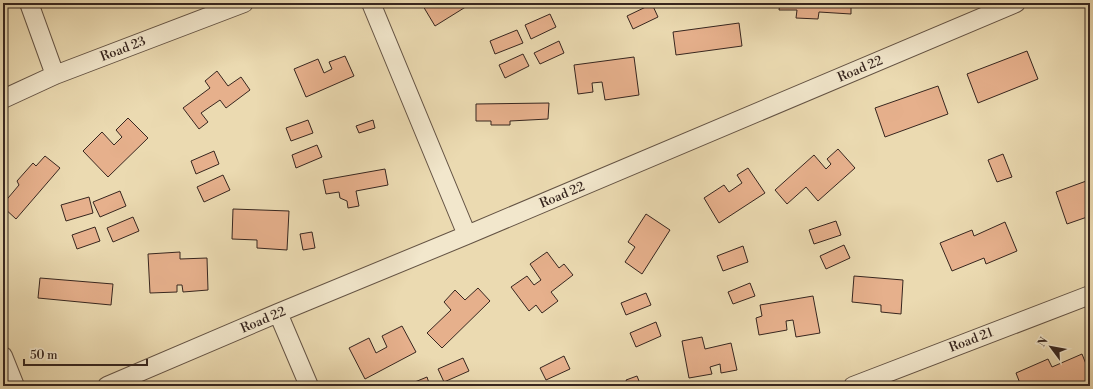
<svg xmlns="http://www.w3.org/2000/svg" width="1093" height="389" viewBox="0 0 1093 389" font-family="'Libre Bodoni',serif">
<rect width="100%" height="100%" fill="#ebdab1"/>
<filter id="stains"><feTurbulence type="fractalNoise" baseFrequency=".005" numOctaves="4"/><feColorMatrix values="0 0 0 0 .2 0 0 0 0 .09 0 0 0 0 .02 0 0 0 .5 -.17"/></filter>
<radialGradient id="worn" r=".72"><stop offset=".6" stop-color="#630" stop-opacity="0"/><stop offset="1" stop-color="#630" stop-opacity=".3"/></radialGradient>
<!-- building -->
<path fill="#e6b08c" stroke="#37261f" d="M427,3h45l-37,23 -12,-20z
M780,3h71v11l-32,-2 -1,7 -22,-1 1,-8h-18z
M652,4l6,13 -25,12 -6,-13z
M550,14l6,13 -25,12 -6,-14z
M739,23l3,23 -66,9 -3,-23z
M517,30l6,13 -28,11 -5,-13z
M559,41l5,12 -24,11 -6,-11z
M1027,51l11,28 -60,24 -11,-29z
M523,54l6,12 -24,12 -6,-13z
M345,56l9,20 -48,21 -12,-28 24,-10 6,14 8,-4 -3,-7z
M634,57l5,38 -34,5 -3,-18 -10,1 1,9 -15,2 -4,-29z
M217,71l11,15 13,-9 9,13 -24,18 -6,-8 -19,13 7,9 -9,7 -16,-21 27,-20 -5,-7z
M938,86l10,28 -63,23 -10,-29z
M549,103l-1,16 -38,2v4h-19v-4h-15v-17z
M128,118l20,20 -40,39 -25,-26 19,-19 12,13 8,-8 -6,-7z
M308,120l5,13 -22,8 -5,-13z
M373,120l2,8 -16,5 -3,-7z
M317,145l5,12 -26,11 -4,-13z
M838,149l17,19 -37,33 -12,-14 -19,17 -12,-14 39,-35 12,14 5,-5 -4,-5z
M214,151l5,13 -23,10 -5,-13z
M1003,154l9,23 -15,5 -9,-22z
M45,156l15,12 -44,51 -13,-12v-3l16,-19 -2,-4 16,-18 3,3z
M748,168l17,25 -46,30 -15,-25 20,-13 5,7 13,-9 -5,-8z
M385,169l3,16 -32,6 3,15 -11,2 -1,-7 -7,-3 -1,-6 -13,2 -3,-14z
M223,175l7,15 -26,12 -7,-15z
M1089,180l1,3v33l-23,8 -11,-32z
M120,191l6,15 -26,11 -7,-15z
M89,197l4,16 -27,8 -5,-16z
M233,209l56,2 -2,39 -30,-2v-8l-25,-1z
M646,214l24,16 -28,44 -17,-12 10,-15 -7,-5z
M133,217l6,14 -26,11 -6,-14z
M836,221l5,14 -27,9 -5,-14z
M1005,222l12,29 -31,13 -2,-6 -32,13 -12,-28 32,-13 2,6z
M95,227l5,14 -23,8 -5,-14z
M312,232l3,16 -12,2 -3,-16z
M844,245l6,13 -24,11 -6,-13z
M743,246l5,16 -25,9 -6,-15z
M180,252v7l27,-1 1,32 -25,2 -1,-7h-5v7l-27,1 -2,-39z
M547,252l12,16 5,-4 9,11 -22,17 7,9 -16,12 -6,-8 -7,6 -18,-24 16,-11 7,9 7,-5 -11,-16z
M854,276l49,4 -2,34 -20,-2v-7l-29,-3z
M40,278l73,6 -2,21 -73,-7z
M750,283l5,13 -22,8 -5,-12z
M478,288l12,13 -48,47 -15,-15 24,-23 -7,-8 11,-12 10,10z
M646,293l5,12 -25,10 -5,-12z
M813,296l7,37 -24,4 -3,-17 -7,1 1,9 -28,5 -3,-17 6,-2 -2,-11z
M656,322l5,14 -25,11 -6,-14z
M402,326l14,26 -51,27 -16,-31 20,-10 7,15 11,-6 -5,-11z
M702,337l3,12 26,-6 6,27 -16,3 -1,-9 -10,3 2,7 -23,4 -7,-37z
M1082,354l8,20v9l-7,3h-62l-5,-13 32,-14 4,8z
M564,356l6,13 -24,11 -6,-12z
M463,358l6,13 -25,11 -6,-13z
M637,376l4,10h-13l-2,-6z
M427,377l3,9h-25z"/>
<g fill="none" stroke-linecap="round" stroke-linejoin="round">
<!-- minor casing -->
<g stroke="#645344" stroke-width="20">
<path id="minor" d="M29,3l26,72
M371,3l96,232
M3,99l52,-24 189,-72
M278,313l31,73
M3,356l12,30
M107,386l171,-73 189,-78 549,-232
M853,386l237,-91"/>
</g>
<!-- minor -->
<use href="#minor" stroke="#f2e7cc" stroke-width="18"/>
</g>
<g text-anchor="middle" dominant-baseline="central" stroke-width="3" stroke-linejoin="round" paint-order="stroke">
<!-- street labels -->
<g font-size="13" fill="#37261f" stroke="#f2e7cc">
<text transform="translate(123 49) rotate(-21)">Road 23</text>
<text transform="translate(860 69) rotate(-23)">Road 22</text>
<text transform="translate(562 195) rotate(-23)">Road 22</text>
<text transform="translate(263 320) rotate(-23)">Road 22</text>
<text transform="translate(971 340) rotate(-21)">Road 21</text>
</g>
</g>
<!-- margin -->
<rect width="1093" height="389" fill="none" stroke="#ebdab1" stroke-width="16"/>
<rect x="4" y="4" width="1085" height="381" fill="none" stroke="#37261f" stroke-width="2"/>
<rect x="8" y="8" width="1077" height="373" fill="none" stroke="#37261f"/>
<!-- north arrow -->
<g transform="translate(1051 347) rotate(302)" stroke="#f2e7cc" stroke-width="3" paint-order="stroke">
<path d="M0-3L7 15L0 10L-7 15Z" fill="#37261f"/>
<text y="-6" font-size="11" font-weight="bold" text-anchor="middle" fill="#37261f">N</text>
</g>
<!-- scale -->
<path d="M24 359v6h123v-6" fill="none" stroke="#37261f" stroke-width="2"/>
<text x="30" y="359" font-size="12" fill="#37261f" stroke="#f2e7cc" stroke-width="3" paint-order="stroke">50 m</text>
<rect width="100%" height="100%" filter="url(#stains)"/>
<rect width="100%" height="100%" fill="url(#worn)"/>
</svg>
